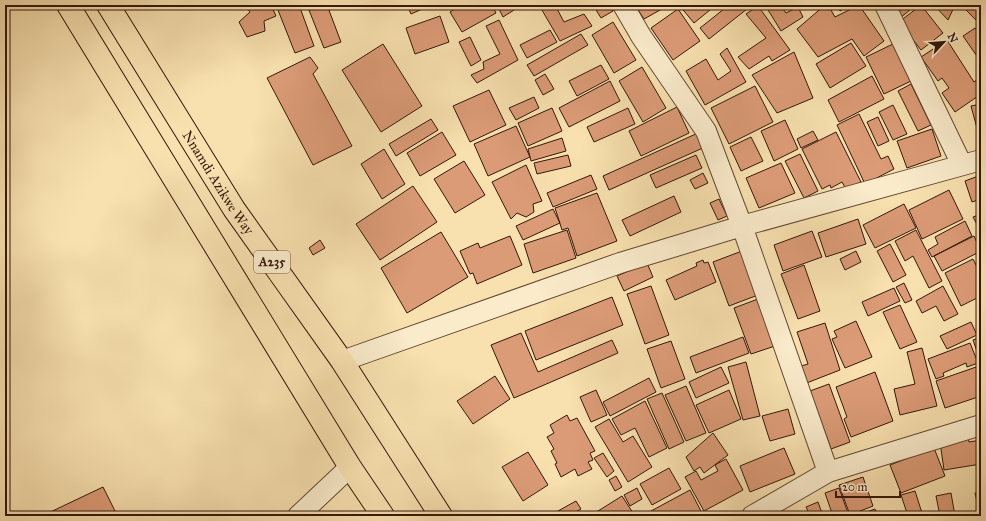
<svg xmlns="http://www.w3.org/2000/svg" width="986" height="521" viewBox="0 0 986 521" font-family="'IM FELL Great Primer',serif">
<rect width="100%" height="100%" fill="#f8e0af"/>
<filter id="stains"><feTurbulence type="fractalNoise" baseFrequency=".005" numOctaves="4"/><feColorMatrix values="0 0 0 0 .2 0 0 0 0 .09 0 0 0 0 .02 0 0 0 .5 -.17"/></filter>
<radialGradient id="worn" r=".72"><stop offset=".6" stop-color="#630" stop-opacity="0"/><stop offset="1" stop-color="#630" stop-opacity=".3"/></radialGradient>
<!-- building -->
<path fill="#db9b76" stroke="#33180a" d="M252,5h19l5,11 -12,5 1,10 -18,6 -8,-15 11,-10 -3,-4z
M276,5h23l15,41 -19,7z
M307,5h20l14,37 -17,6z
M407,5h24l-20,9z
M462,5h30l4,8 -34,19 -12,-20z
M497,5h14l3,5 -11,7z
M539,5h16l9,17 20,-8 8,12 -32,15z
M566,5h16l1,1 -15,3z
M593,5h17l3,6 -12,7z
M635,5h34l-25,14z
M679,5h37l-22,18z
M729,5h23l-43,34 -9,-11z
M765,5h15l6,8 12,-6 5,10 -22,14z
M825,5h3l7,12 24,-12 25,36 -20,15 -12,-17 -34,18 -21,-28z
M837,5h13l-10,6z
M892,5h24l-16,13z
M921,5l22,28 -22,17 -22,-28z
M934,5h21l-7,15z
M971,5h10v20l-15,-15z
M758,6l32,44 -18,11 -3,-5 -20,13 -11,-12 28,-19 -20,-24z
M678,9l22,32 -27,19 -22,-32z
M440,16l9,26 -34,12 -9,-26z
M499,20l19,40 -41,23 -6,-8 13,-6 -1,-7 17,-8 -14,-28z
M613,22l23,38 -22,13 -22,-38z
M975,28l6,8v26l-18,-26z
M550,30l7,12 -30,16 -7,-13z
M581,34l7,11 -54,31 -7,-11z
M470,37l11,23 -10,6 -12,-24z
M947,40l27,42 6,-4 1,2v14l-26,18 -13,-19 7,-5 -7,-10 -4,3 -17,-24z
M851,43l15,23 -36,22 -14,-24z
M383,44l39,62 -41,26 -39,-62z
M893,44l18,37 -27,13 -18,-37z
M727,48l19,34 -41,23 -19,-34 20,-12 12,21 13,-9 -11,-17z
M794,52l19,46 -36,15 -25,-38z
M310,57l8,11 -5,6 39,72 -39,19 -46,-87z
M601,65l8,14 -32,17 -8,-15z
M642,67l24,41 -23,14 -24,-41z
M545,74l9,15 -11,6 -8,-15z
M872,76l12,23 -45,23 -11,-22z
M610,81l10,20 -51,26 -10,-19z
M911,84l20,41 -13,6 -20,-40z
M755,86l18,36 -44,22 -18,-36z
M489,90l17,35 -36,17 -17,-36z
M534,97l5,11 -23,12 -7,-12z
M981,104v39l-10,-37z
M893,105l14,29 -14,6 -14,-28z
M677,107l12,26 -48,23 -12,-25z
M552,108l10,23 -34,15 -10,-23z
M628,108l7,16 -41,18 -7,-15z
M859,114l22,45 7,-3 6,13 -29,15 -28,-59z
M878,117l11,24 -11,5 -11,-24z
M431,119l7,11 -42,26 -7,-12z
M785,120l13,29 -24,12 -13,-30z
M516,126l14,31 -42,19 -14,-32z
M932,129l9,27 -34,12 -10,-27z
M813,131l5,9 -17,8 -4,-9z
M442,132l14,23 -36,21 -13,-23z
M836,132l25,50 -15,7 -4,-7 -11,6 -1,-3 -8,4 -20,-40z
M698,133l7,14 -96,43 -6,-14z
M751,137l12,24 -22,10 -11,-24z
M562,138l4,13 -35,10 -3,-12z
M384,149l21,35 -23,15 -21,-35z
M800,154l18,37 -14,7 -19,-37z
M568,155l3,11 -34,8 -3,-11z
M696,155l6,13 -46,20 -6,-13z
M464,161l21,34 -30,18 -21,-34z
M781,163l14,30 -36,15 -13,-30z
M526,165l16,36 -9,3 1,8 -8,5 -9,-4 -6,6 -19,-37z
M703,173l5,10 -13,6 -5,-9z
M591,175l6,14 -44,18 -6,-14z
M981,175v24l-9,3 -7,-21z
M413,186l24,36 -57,38 -24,-36z
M949,190l14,29 -41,20 -13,-29z
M597,193l20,48 -40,15 -9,-28 -6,2 -7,-22z
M674,196l7,16 -51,24 -8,-16z
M719,199l8,17 -9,4 -8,-17z
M904,204l12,24 -41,20 -12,-23z
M553,209l7,14 -37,17 -7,-14z
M981,214v18l-8,-15z
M858,219l8,25 -40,13 -8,-24z
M965,221l7,15 -40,21 -4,-7 10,-6 -3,-7z
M567,230l9,28 -43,15 -9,-29z
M916,230l26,51 -13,7 -16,-32 -8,5 -10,-20z
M812,231l10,26 -39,14 -9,-26z
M441,232l27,45 -61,36 -26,-45z
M510,236l12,29 -45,19 -4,-11 -3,1 -10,-23 18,-8 2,5z
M974,236l7,15 -39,20 -8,-15z
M320,240l5,8 -12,7 -4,-7z
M890,244l16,31 -13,7 -16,-31z
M742,251l16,44 -29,11 -16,-44z
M856,251l5,11 -16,8 -5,-11z
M973,259l8,16v21l-20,10 -16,-33z
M703,260l1,3 4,-1 8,20 -41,18 -9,-20 31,-14 -1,-3z
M647,263l6,14 -29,14 -7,-15z
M804,265l16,46 -22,8 -17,-45z
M904,283l8,17 -7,3 -9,-16z
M651,286l18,49 -24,9 -18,-50z
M943,286l15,28 -14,7 -8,-15 -14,7 -6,-12z
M894,288l6,13 -32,15 -6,-14z
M612,297l11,28 -87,35 -11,-29z
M758,299l17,47 -24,8 -17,-46z
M900,305l17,37 -17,7 -17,-37z
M856,321l16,36 -27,11 -13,-29 5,-2 -3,-6z
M971,322l6,13 -30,14 -7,-13z
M825,323l15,47 -36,14 -6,-17 10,-3 -11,-32z
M521,333l17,39 74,-32 6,13 -104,45 -23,-53z
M743,337l6,16 -53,20 -6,-16z
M981,337v26l-8,-23z
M671,341l14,38 -24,9 -14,-39z
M970,343l8,20 -11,4 -1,-4 -23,10 1,3 -8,3 -8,-20z
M922,348l15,58 -37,9 -6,-26 21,-5 -8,-32z
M746,362l14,54 -17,4 -15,-53z
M979,366l2,6v24l-36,12 -9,-27z
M721,367l8,16 -33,15 -7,-16z
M875,372l18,49 -42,16 -7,-18 3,-2 -11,-30z
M495,376l15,23 -37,25 -16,-23z
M649,378l7,14 -46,24 -7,-14z
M829,384l21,58 -19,7 -21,-58z
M686,386l20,47 -20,8 -21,-46z
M596,390l11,25 -16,7 -11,-25z
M729,390l12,29 -32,14 -13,-28z
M662,393l22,49 -15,7 -22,-50z
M645,401l22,47 -18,9 -14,-29 -14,7 -9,-16z
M788,409l7,25 -25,7 -8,-25z
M567,415l3,6 7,-3 18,33 -5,2 3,7 -5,2 4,7 -14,7 -3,-7 -14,8 -6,-13 2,-1 -6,-12 3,-2 -7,-12 7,-4 -4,-8z
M609,419l14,23 10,-6 19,31 -24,15 -33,-55z
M713,433l15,22 -24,18 -4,-6 -6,4 -8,-14z
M968,437l1,5 12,-2v24l-37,6 -4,-28z
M784,448l11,26 -45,18 -10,-26z
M934,448l11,28 -44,17 -11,-28z
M528,452l20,33 -25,16 -21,-34z
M603,453l11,18 -7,6 -13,-19z
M726,459l17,31 -39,21 -19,-34 11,-6 5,9 17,-9 -3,-6z
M669,468l12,21 -29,16 -12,-21z
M616,476l6,11 -7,4 -6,-11z
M863,477l10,29 -23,9 -11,-30z
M103,487l14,28 -1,1h-74z
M637,488l5,11 -12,7 -6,-11z
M839,488l10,28h-16l-8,-23z
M690,490l12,23 -6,3h-42l-3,-5z
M915,491l8,25h-15l-7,-21z
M981,492v24h-1l-5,-23z
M951,493l4,23h-15l-4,-20z
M622,496l13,20h-45z
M576,501l5,8 -12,7h-20z
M818,502l5,14h-13l-4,-9z
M875,509l3,7h-23z"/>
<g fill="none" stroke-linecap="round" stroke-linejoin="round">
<!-- minor casing -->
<g stroke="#644a33" stroke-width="22">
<path id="minor" d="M623,5l18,31 65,95 36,95 86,246
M885,5l77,160
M342,361l278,-98 122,-37 239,-66
M298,516l52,-49
M752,516l76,-44 153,-47"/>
</g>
<!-- trunk casing -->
<g stroke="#33180a" stroke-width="24">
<g id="trunk">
<path d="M68,5l282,462 33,49"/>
<path id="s1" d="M108,5l126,204 108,152 99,155"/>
</g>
</g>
<!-- minor -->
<use href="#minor" stroke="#faebcb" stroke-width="20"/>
<!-- trunk -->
<use href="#trunk" stroke="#f8e0af" stroke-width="22"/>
</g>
<g text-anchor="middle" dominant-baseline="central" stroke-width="3.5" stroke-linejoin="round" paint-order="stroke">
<!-- shield labels -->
<rect fill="#faebcb" stroke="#6f5744" stroke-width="1" x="254" y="251" width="36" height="22" rx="3"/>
<g font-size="13" font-weight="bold" fill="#33180a">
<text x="272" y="262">A235</text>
</g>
<!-- street labels -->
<g font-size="14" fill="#33180a" stroke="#faebcb">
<text stroke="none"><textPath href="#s1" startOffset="209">Nnamdi Azikwe Way</textPath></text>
</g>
</g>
<!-- margin -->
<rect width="986" height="521" fill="none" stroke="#f8e0af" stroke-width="20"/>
<rect x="6" y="6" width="974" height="509" fill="none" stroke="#33180a" stroke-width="2"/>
<rect x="10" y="10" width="966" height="501" fill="none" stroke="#33180a"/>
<!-- north arrow -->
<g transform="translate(944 42) rotate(64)" stroke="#faebcb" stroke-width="3" paint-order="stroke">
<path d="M0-3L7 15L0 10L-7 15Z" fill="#33180a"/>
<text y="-6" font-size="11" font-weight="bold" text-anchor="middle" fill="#33180a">N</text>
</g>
<!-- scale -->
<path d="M836 491v6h64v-6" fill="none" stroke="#33180a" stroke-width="2"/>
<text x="842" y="491" font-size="12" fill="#33180a" stroke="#faebcb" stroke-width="3" paint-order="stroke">20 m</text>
<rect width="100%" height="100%" filter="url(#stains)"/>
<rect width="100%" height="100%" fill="url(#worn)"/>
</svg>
